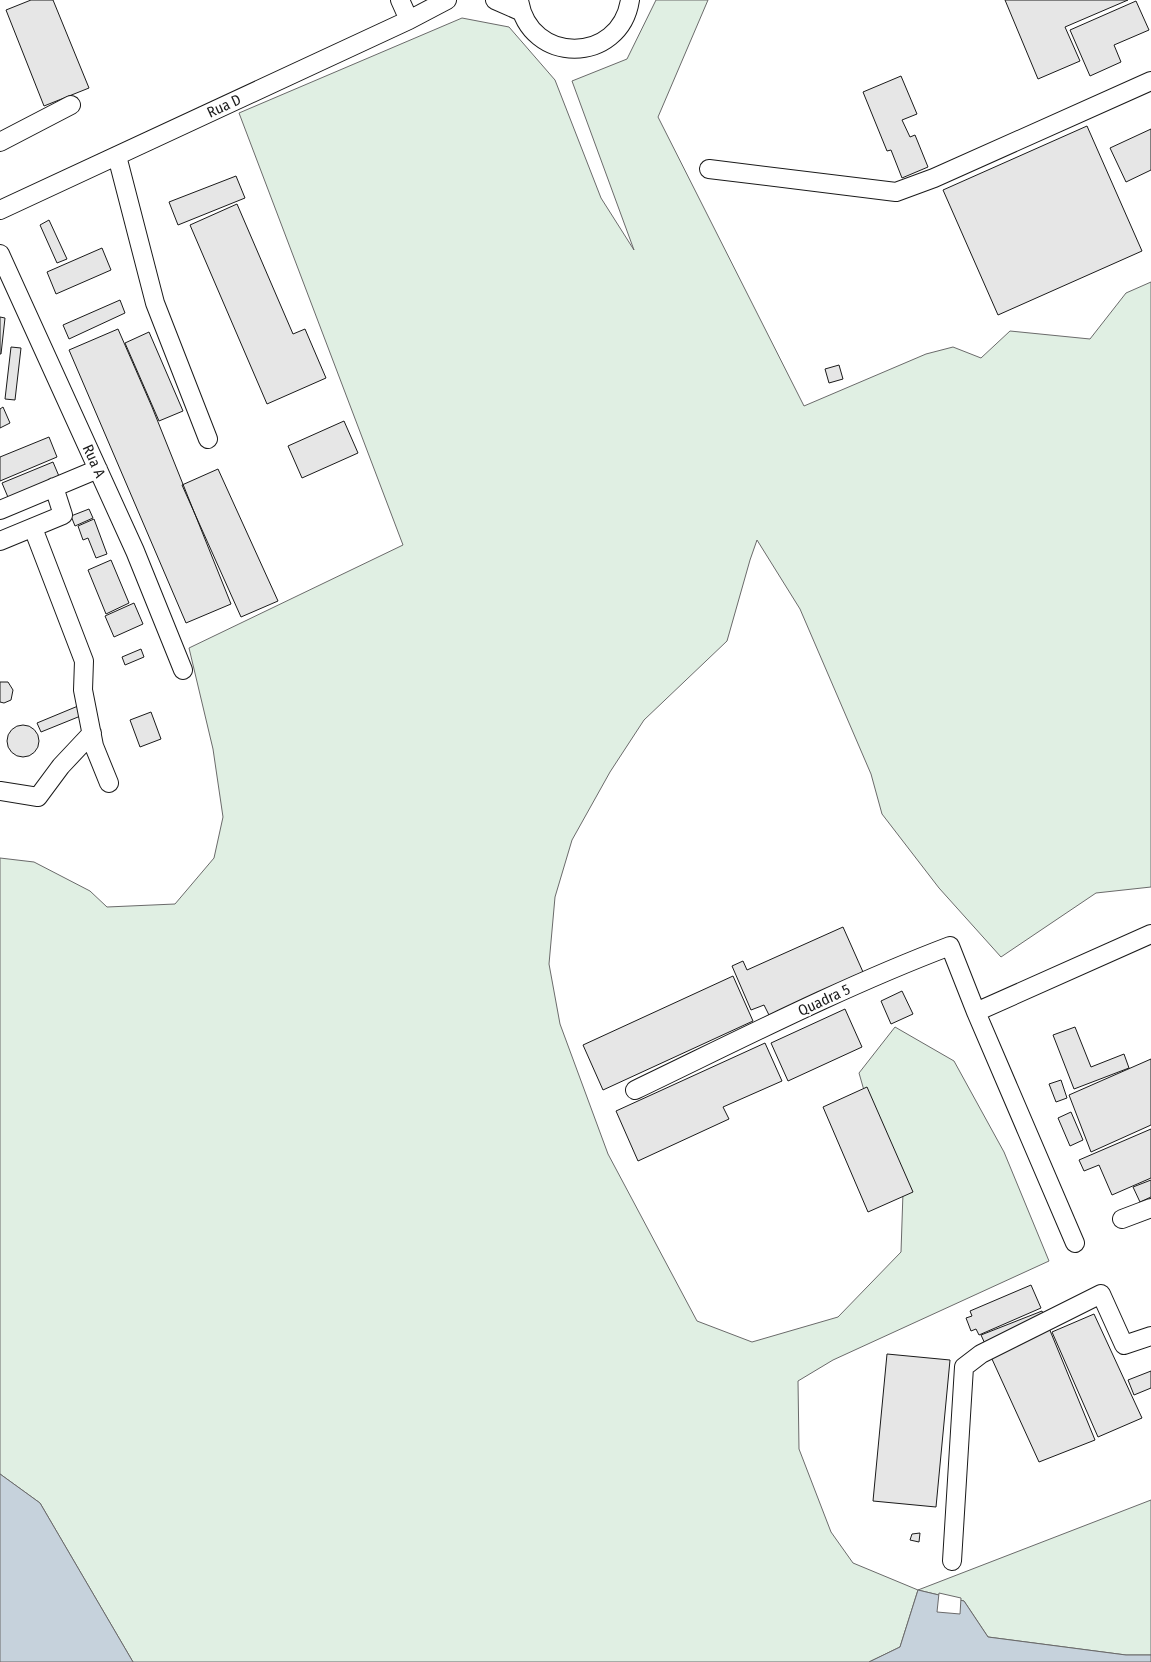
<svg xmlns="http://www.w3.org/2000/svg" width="1151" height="1662" viewBox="0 0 1151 1662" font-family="'Fira Sans Condensed',sans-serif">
<rect width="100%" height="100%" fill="#fff"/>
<!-- green -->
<path fill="#e0efe3" stroke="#6a6a6a" d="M656,0h52l-50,117 146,289 122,-52 27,-7 28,11 29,-27 80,8 36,-46 25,-11v605l-55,6 -95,64 -62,-69 -57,-74 -11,-40 -71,-165 -43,-69 -7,20 -23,81 -83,79 -34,52 -38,68 -17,57 -6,67 11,60 48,130 89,167 55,21 86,-25 63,-65 2,-60 -23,-46 -21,-73 36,-46 59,34 50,91 45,109 -216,99 -35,21 1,68 32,83 22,31 65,27 233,-90v155h-25l-138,-18 -24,-36 -46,-11 -18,57 -31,15h-736l-93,-159 -40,-29v-616l34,4 56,29 17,16 68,-3 39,-46 9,-41 -10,-68 -24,-101 214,-103 -164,-432 223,-95 47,9 46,53 46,118 33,52 -62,-169 55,-22z"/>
<!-- water -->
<path fill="#c6d2dc" stroke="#6a6a6a" d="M0,1474l40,29 93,159h-133z
M918,1590l46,11 24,36 138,18h25v7h-282l31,-15z"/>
<!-- pier -->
<path fill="#fff" stroke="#6a6a6a" d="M939,1593l22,5 -1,16 -23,-2z"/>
<!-- building -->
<path fill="#e6e6e6" stroke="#1a1a1a" d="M31,0h22l36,88 -45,18 -38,-96z
M1005,0h123l-63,27 15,34 -42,18z
M1136,1l13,29 -35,15 7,17 -31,14 -20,-46z
M901,76l16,38 -15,6 8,17 5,-2 13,32 -26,11 -11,-28 -4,1 -24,-59z
M1087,126l55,125 -144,64 -55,-125z
M1151,129v41l-25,12 -16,-34z
M236,176l9,22 -67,27 -9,-23z
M237,204l56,130 12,-5 21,49 -59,26 -77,-179z
M49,220l18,39 -10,4 -17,-38z
M102,248l9,22 -55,24 -9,-22z
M120,300l5,13 -56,26 -6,-14z
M0,317l5,1 -4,36h-1z
M118,329l34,78 79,197 -45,19 -117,-273z
M149,332l34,79 -24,10 -34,-78z
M11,347l10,1 -6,52 -10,-1z
M839,365l4,14 -14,4 -4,-14z
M3,407l7,16 -10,5v-19z
M344,421l14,32 -56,25 -14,-32z
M49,437l8,20 -57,24v-24z
M53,462l8,19 -51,21 -8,-19z
M218,469l60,132 -37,16 -59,-132z
M89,509l4,9 -18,8 -4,-10z
M94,519l13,35 -11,4 -8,-20 -5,2 -5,-14z
M111,560l18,43 -23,11 -18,-44z
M134,603l9,21 -29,13 -9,-21z
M141,649l3,8 -19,8 -3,-8z
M0,682h8l5,8 -2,10 -7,3 -4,-1z
M78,706l5,9 -42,17 -4,-9z
M151,712l10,27 -21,8 -10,-27z
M7 741a16 16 0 1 1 32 0a16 16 0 1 1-32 0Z
M843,927l20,45 -94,43 -5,-10 -13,5 -19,-44 11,-5 4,9z
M733,976l20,45 -150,69 -20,-45z
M902,991l11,23 -22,10 -10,-23z
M845,1009l17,38 -74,34 -17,-38z
M1075,1027l16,40 33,-13 5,14 -55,21 -21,-54z
M765,1043l17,38 -59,26 6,12 -91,42 -22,-50z
M1151,1059v66l-60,27 -22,-57z
M1061,1080l6,18 -11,4 -7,-18z
M867,1087l46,105 -45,20 -45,-105z
M1071,1112l12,28 -13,6 -12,-28z
M1151,1129v49l-39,17 -13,-30 -15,6 -5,-11z
M1151,1180v17l-11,5 -7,-15z
M1031,1285l10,23 -62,27 -3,-6 -5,2 -5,-13 6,-2 -2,-5z
M1042,1311l53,129 -56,22 -58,-127z
M1094,1314l48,104 -44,19 -46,-105z
M887,1354l63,6 -14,147 -63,-6z
M1151,1371v17l-17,7 -6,-15z
M920,1533l-1,9 -9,-2 2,-6z"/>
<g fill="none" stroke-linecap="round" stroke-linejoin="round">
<!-- minor casing -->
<g stroke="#1a1a1a" stroke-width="20">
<path id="minor" d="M400,0l9,20
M495,0l25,11
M519,0c10,65 101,65 111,0
M0,142l71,-37
M117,156l38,147 53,136
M709,169l187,23 38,-14 217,-97
M0,210l409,-190 38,-20
M0,254l135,297 48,119
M0,510l98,-41
M33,528l51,133 -1,29 11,56 15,37
M0,541l63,-26 -9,-28
M0,791l38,6 23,-31 31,-33
M976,1012l175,-78
M635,1090c104,-50 207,-103 315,-144l26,66 99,231
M1122,1219l29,-11
M952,1561l12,-194 17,-13 120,-60 23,51 27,-9"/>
</g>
<!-- minor -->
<use href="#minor" stroke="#fff" stroke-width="18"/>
</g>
<g text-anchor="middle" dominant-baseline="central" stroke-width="4" stroke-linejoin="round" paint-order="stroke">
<!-- street labels -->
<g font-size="15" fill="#1a1a1a" stroke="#fff">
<text transform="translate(224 106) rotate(-25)">Rua D</text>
<text transform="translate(94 461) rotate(66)">Rua A</text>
<text transform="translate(824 1000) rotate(-25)">Quadra 5</text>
</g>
</g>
</svg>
